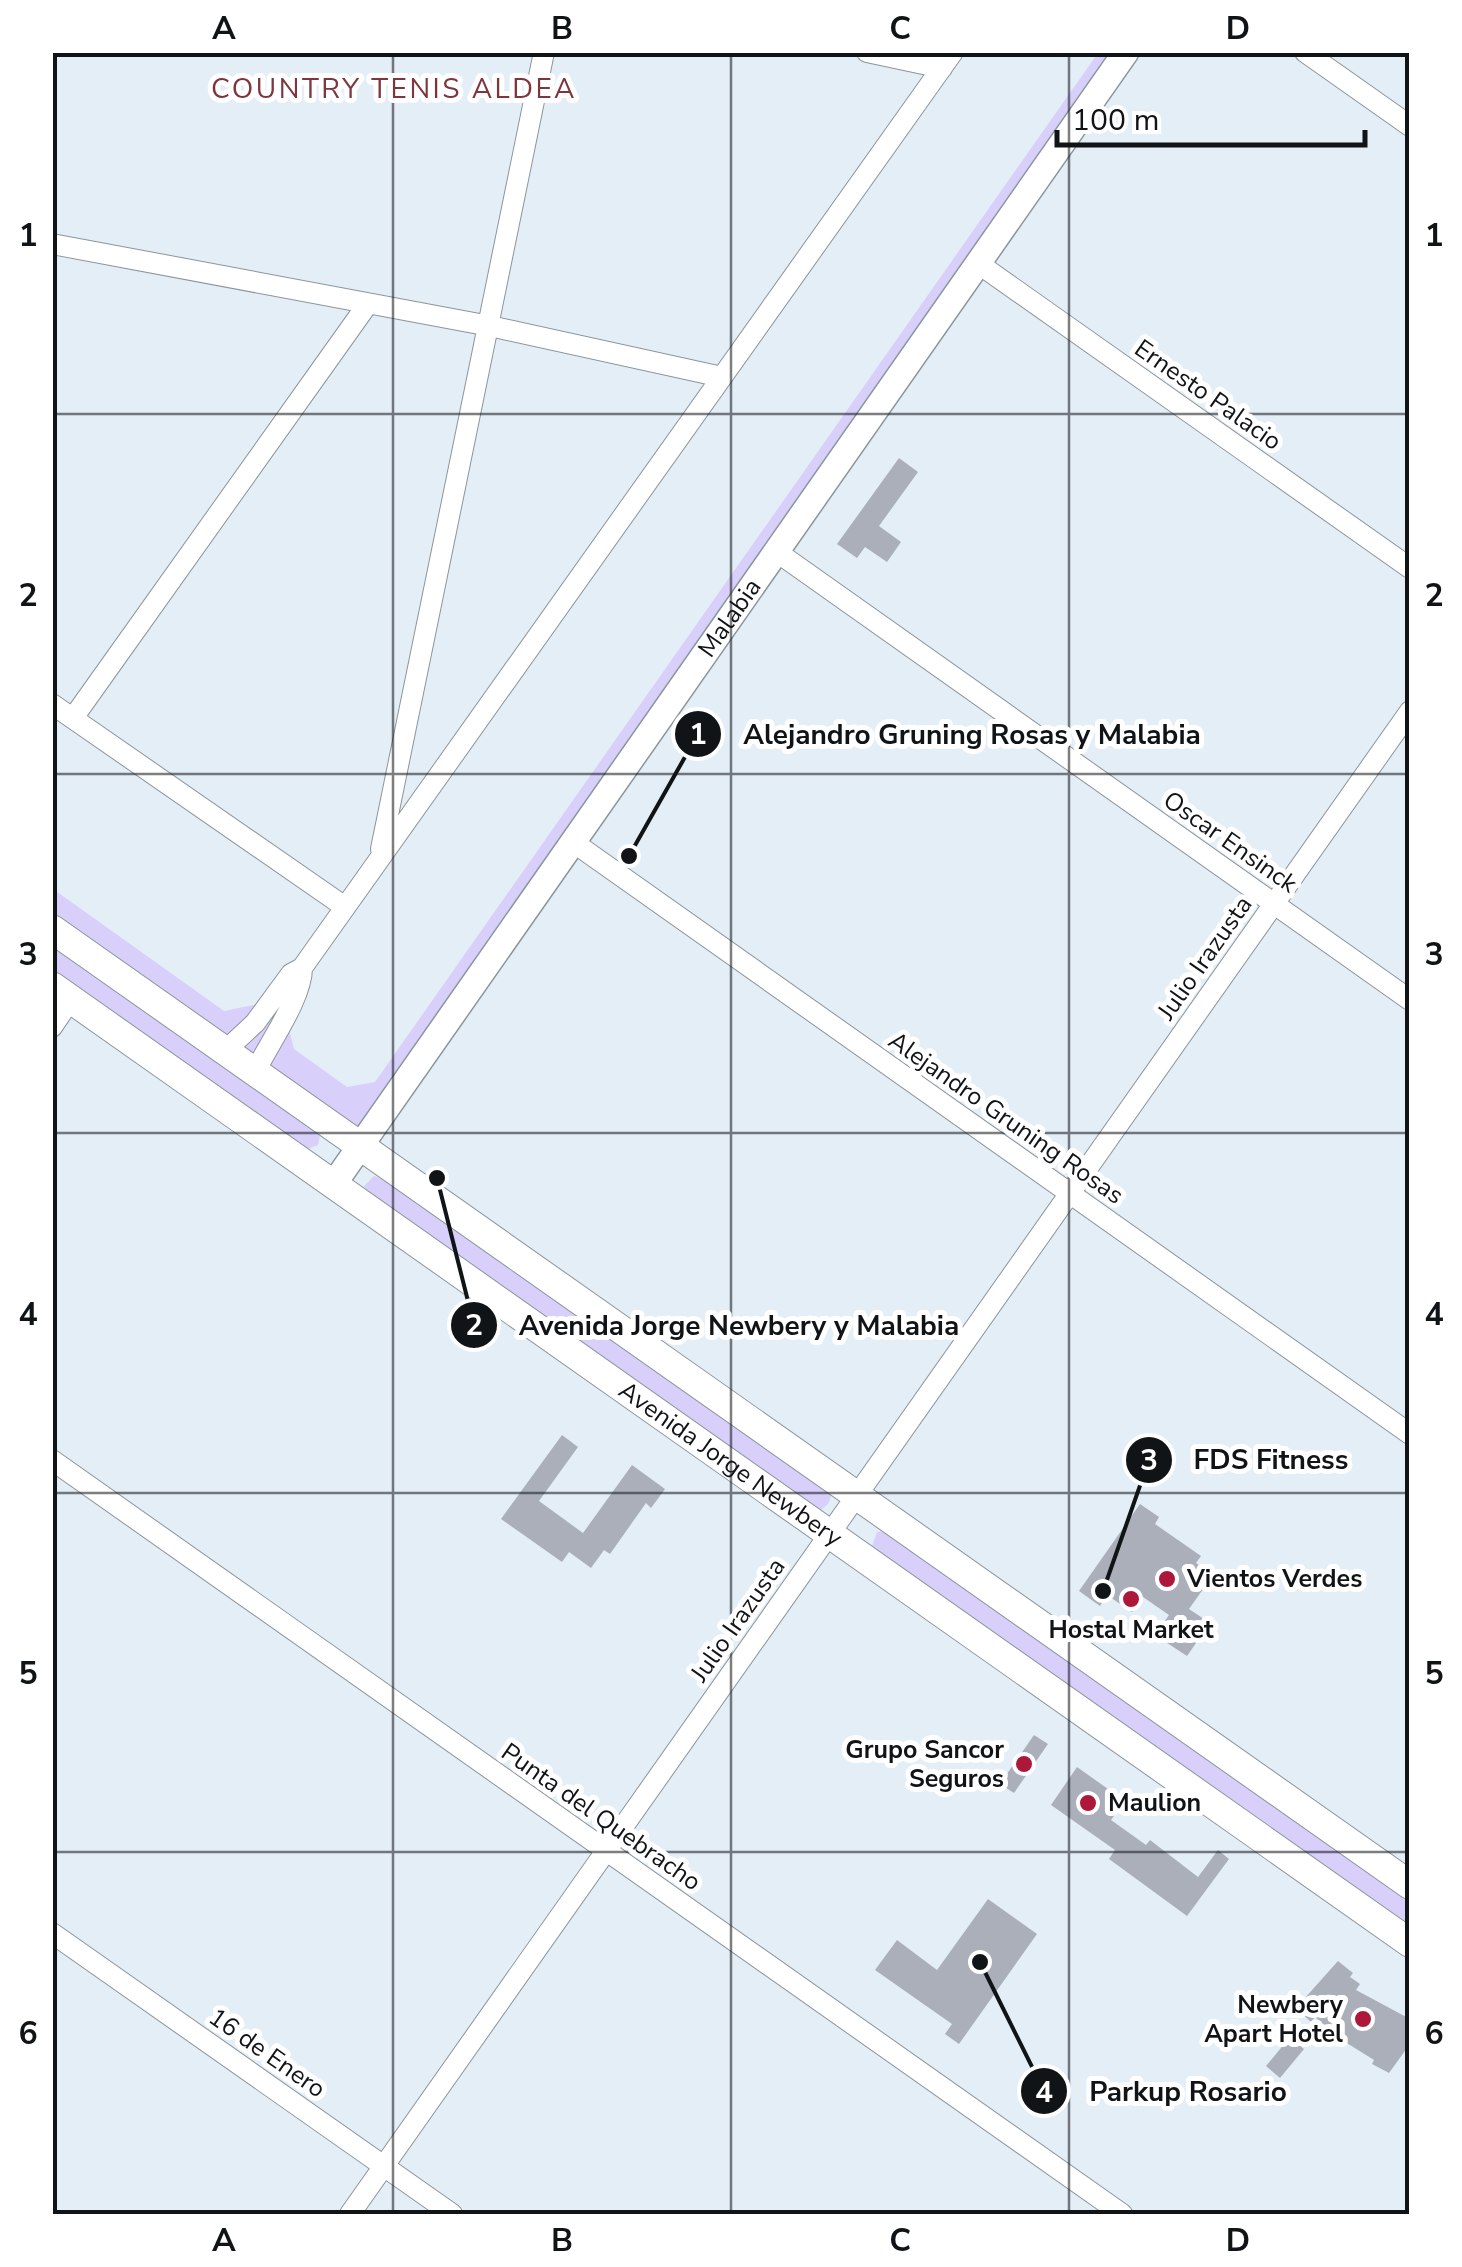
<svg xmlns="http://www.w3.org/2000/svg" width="1462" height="2267" viewBox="0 0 1462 2267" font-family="'Nunito Sans',sans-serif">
<rect width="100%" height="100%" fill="#e4eef6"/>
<!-- green -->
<path fill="#d8cffa" d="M1098,53h28l-766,1093 -307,-217v-40l171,122 35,-7 16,18 13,4 6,23 53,38 28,-5z
M53,943l262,184 5,8 -2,10 -10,4 -10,-4 -245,-174z
M374,1176l14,5 444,313 -4,10 -7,6 -8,-1 -441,-312 -8,-11z
M887,1531l522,369v30l-530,-376 -7,-8 5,-14z"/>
<!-- building -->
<path fill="#abafba" d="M899,458l19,14 -39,54 22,16 -14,20 -22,-15 -8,11 -20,-14z
M562,1435l16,12 -39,54 44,32 49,-68 33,24 -14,19 -5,-5 -36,51 -6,-4 -13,18 -22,-16 -7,10 -61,-43z
M1140,1504l19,13 -4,7 46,32 -5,7 17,12 -24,34 21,14 -23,33 -32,-21 14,-20 -26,-18 -11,15 -25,-17 -7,11 -21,-15z
M1034,1735l14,9 -34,49 -14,-9z
M1077,1767l48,34 -14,19 35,25 4,-5 48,37 20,-27 11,9 -42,57 -78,-57 6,-9 -64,-45z
M988,1899l49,35 -78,110 -14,-10 7,-10 -77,-54 22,-30 40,30z
M1338,1961l15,12 -3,4 10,7 -4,6 54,29v25l-21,29 -17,-9 2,-4 -32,-20 -27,-23 -4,5 -15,-14z
M1290,2037l14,12 -24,29 -14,-12z"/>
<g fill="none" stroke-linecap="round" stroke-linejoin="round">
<!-- minor casing -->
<g stroke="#8b959c" stroke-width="22">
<path id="minor" d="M867,52l75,16
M1305,52l105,74
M52,244l438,82 232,51
M979,264l431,304
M777,552l633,448
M52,704l293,203
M73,718l294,-413
M573,842l837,592
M381,849l163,-797
M52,1027l19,-28
M225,1051l30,-28 36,-49 11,-6 651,-916
M255,1072c14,-29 47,-74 47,-104
M52,1460l1070,754
M52,1933l400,281
M350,2214l1060,-1503"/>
</g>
<!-- tertiary casing -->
<g stroke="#8b959c" stroke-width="28">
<g id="tertiary">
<path id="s1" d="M333,1185l793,-1133"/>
</g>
</g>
<!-- secondary casing -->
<g stroke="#8b959c" stroke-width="30">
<g id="secondary">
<path d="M52,929l1358,956"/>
<path id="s2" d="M52,986l1358,957"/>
</g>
</g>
<!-- minor -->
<use href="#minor" stroke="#fff" stroke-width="20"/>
<!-- tertiary -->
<use href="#tertiary" stroke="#fff" stroke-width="25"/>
<!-- secondary -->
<use href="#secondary" stroke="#fff" stroke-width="28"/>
</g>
<!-- grid -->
<path fill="none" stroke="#111417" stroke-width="2.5" stroke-opacity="0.55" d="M393,52v2162M731,52v2162M1069,52v2162M52,414h1358M52,774h1358M52,1133h1358M52,1493h1358M52,1852h1358"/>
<!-- markers -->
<g fill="#ac173a" stroke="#fff" stroke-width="4">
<circle cx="1167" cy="1579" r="10"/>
<circle cx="1131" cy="1599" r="10"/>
<circle cx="1024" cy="1764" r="10"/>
<circle cx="1088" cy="1803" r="10"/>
<circle cx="1363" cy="2019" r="10"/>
</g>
<g text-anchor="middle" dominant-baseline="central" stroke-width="10" stroke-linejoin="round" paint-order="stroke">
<!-- street labels -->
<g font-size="25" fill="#111417" stroke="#fff">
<text transform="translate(1208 395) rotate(35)">Ernesto Palacio</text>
<text stroke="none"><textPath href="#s1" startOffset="692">Malabia</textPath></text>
<text transform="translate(1230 842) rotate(35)">Oscar Ensinck</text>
<text transform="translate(1205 958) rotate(-55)">Julio Irazusta</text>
<text transform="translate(1006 1118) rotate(35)">Alejandro Gruning Rosas</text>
<text stroke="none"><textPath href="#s2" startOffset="830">Avenida Jorge Newbery</textPath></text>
<text transform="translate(738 1620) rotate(-55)">Julio Irazusta</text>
<text transform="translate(601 1817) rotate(35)">Punta del Quebracho</text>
<text transform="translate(267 2053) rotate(35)">16 de Enero</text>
</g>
<!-- poi labels -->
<g font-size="25" font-weight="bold" fill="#111417" stroke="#fff" text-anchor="start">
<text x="1187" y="1579">Vientos Verdes</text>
<text x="1131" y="1630" text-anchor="middle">Hostal Market</text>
<text x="1004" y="1750" text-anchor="end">Grupo Sancor<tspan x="1004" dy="29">Seguros</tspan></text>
<text x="1108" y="1803">Maulion</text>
<text x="1343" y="2005" text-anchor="end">Newbery<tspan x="1343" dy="29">Apart Hotel</tspan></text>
</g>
<!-- neighbourhood labels -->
<g font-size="28" letter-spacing="2.5" fill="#7e363e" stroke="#fff">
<text x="394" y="89">COUNTRY TENIS ALDEA</text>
</g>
</g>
<!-- callouts -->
<path fill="none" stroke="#111417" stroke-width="4" d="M629 856L698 734M437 1178L474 1325M1103 1591L1149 1460M980 1962L1044 2091"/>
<g fill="#111417" stroke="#fff" stroke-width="4">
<circle cx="629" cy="856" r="10"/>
<circle cx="437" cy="1178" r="10"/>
<circle cx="1103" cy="1591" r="10"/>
<circle cx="980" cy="1962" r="10"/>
<circle cx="698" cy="734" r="25"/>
<circle cx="474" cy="1325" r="25"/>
<circle cx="1149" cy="1460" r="25"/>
<circle cx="1044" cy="2091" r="25"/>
</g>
<g font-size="30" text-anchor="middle" font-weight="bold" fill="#fff">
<text x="698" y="744">1</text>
<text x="474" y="1335">2</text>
<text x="1149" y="1470">3</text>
<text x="1044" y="2102">4</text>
</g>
<g font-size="28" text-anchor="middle" font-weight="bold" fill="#111417" stroke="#fff" stroke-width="10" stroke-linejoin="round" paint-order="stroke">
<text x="972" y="744">Alejandro Gruning Rosas y Malabia</text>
<text x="739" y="1335">Avenida Jorge Newbery y Malabia</text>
<text x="1271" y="1469">FDS Fitness</text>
<text x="1188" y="2101">Parkup Rosario</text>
</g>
<!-- border -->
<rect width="1462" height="2267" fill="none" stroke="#ffffff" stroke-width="110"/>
<!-- scale -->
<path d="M1057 130v15h308v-15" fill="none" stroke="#111417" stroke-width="5"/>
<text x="1072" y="130" font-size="30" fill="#111417" stroke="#ffffff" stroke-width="8" paint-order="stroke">100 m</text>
<rect x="55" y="55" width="1352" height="2157" fill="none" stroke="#111417" stroke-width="4"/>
<g font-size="32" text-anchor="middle" font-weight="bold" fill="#111417">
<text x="224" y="39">A</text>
<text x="562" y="39">B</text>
<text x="900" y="39">C</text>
<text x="1238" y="39">D</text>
<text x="28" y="246">1</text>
<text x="1434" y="246">1</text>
<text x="28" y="606">2</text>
<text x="1434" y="606">2</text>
<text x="28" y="965">3</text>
<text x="1434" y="965">3</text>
<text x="28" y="1325">4</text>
<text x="1434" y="1325">4</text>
<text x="28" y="1684">5</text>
<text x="1434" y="1684">5</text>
<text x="28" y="2044">6</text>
<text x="1434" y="2044">6</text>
<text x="224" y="2251">A</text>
<text x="562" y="2251">B</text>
<text x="900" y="2251">C</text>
<text x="1238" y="2251">D</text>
</g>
</svg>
